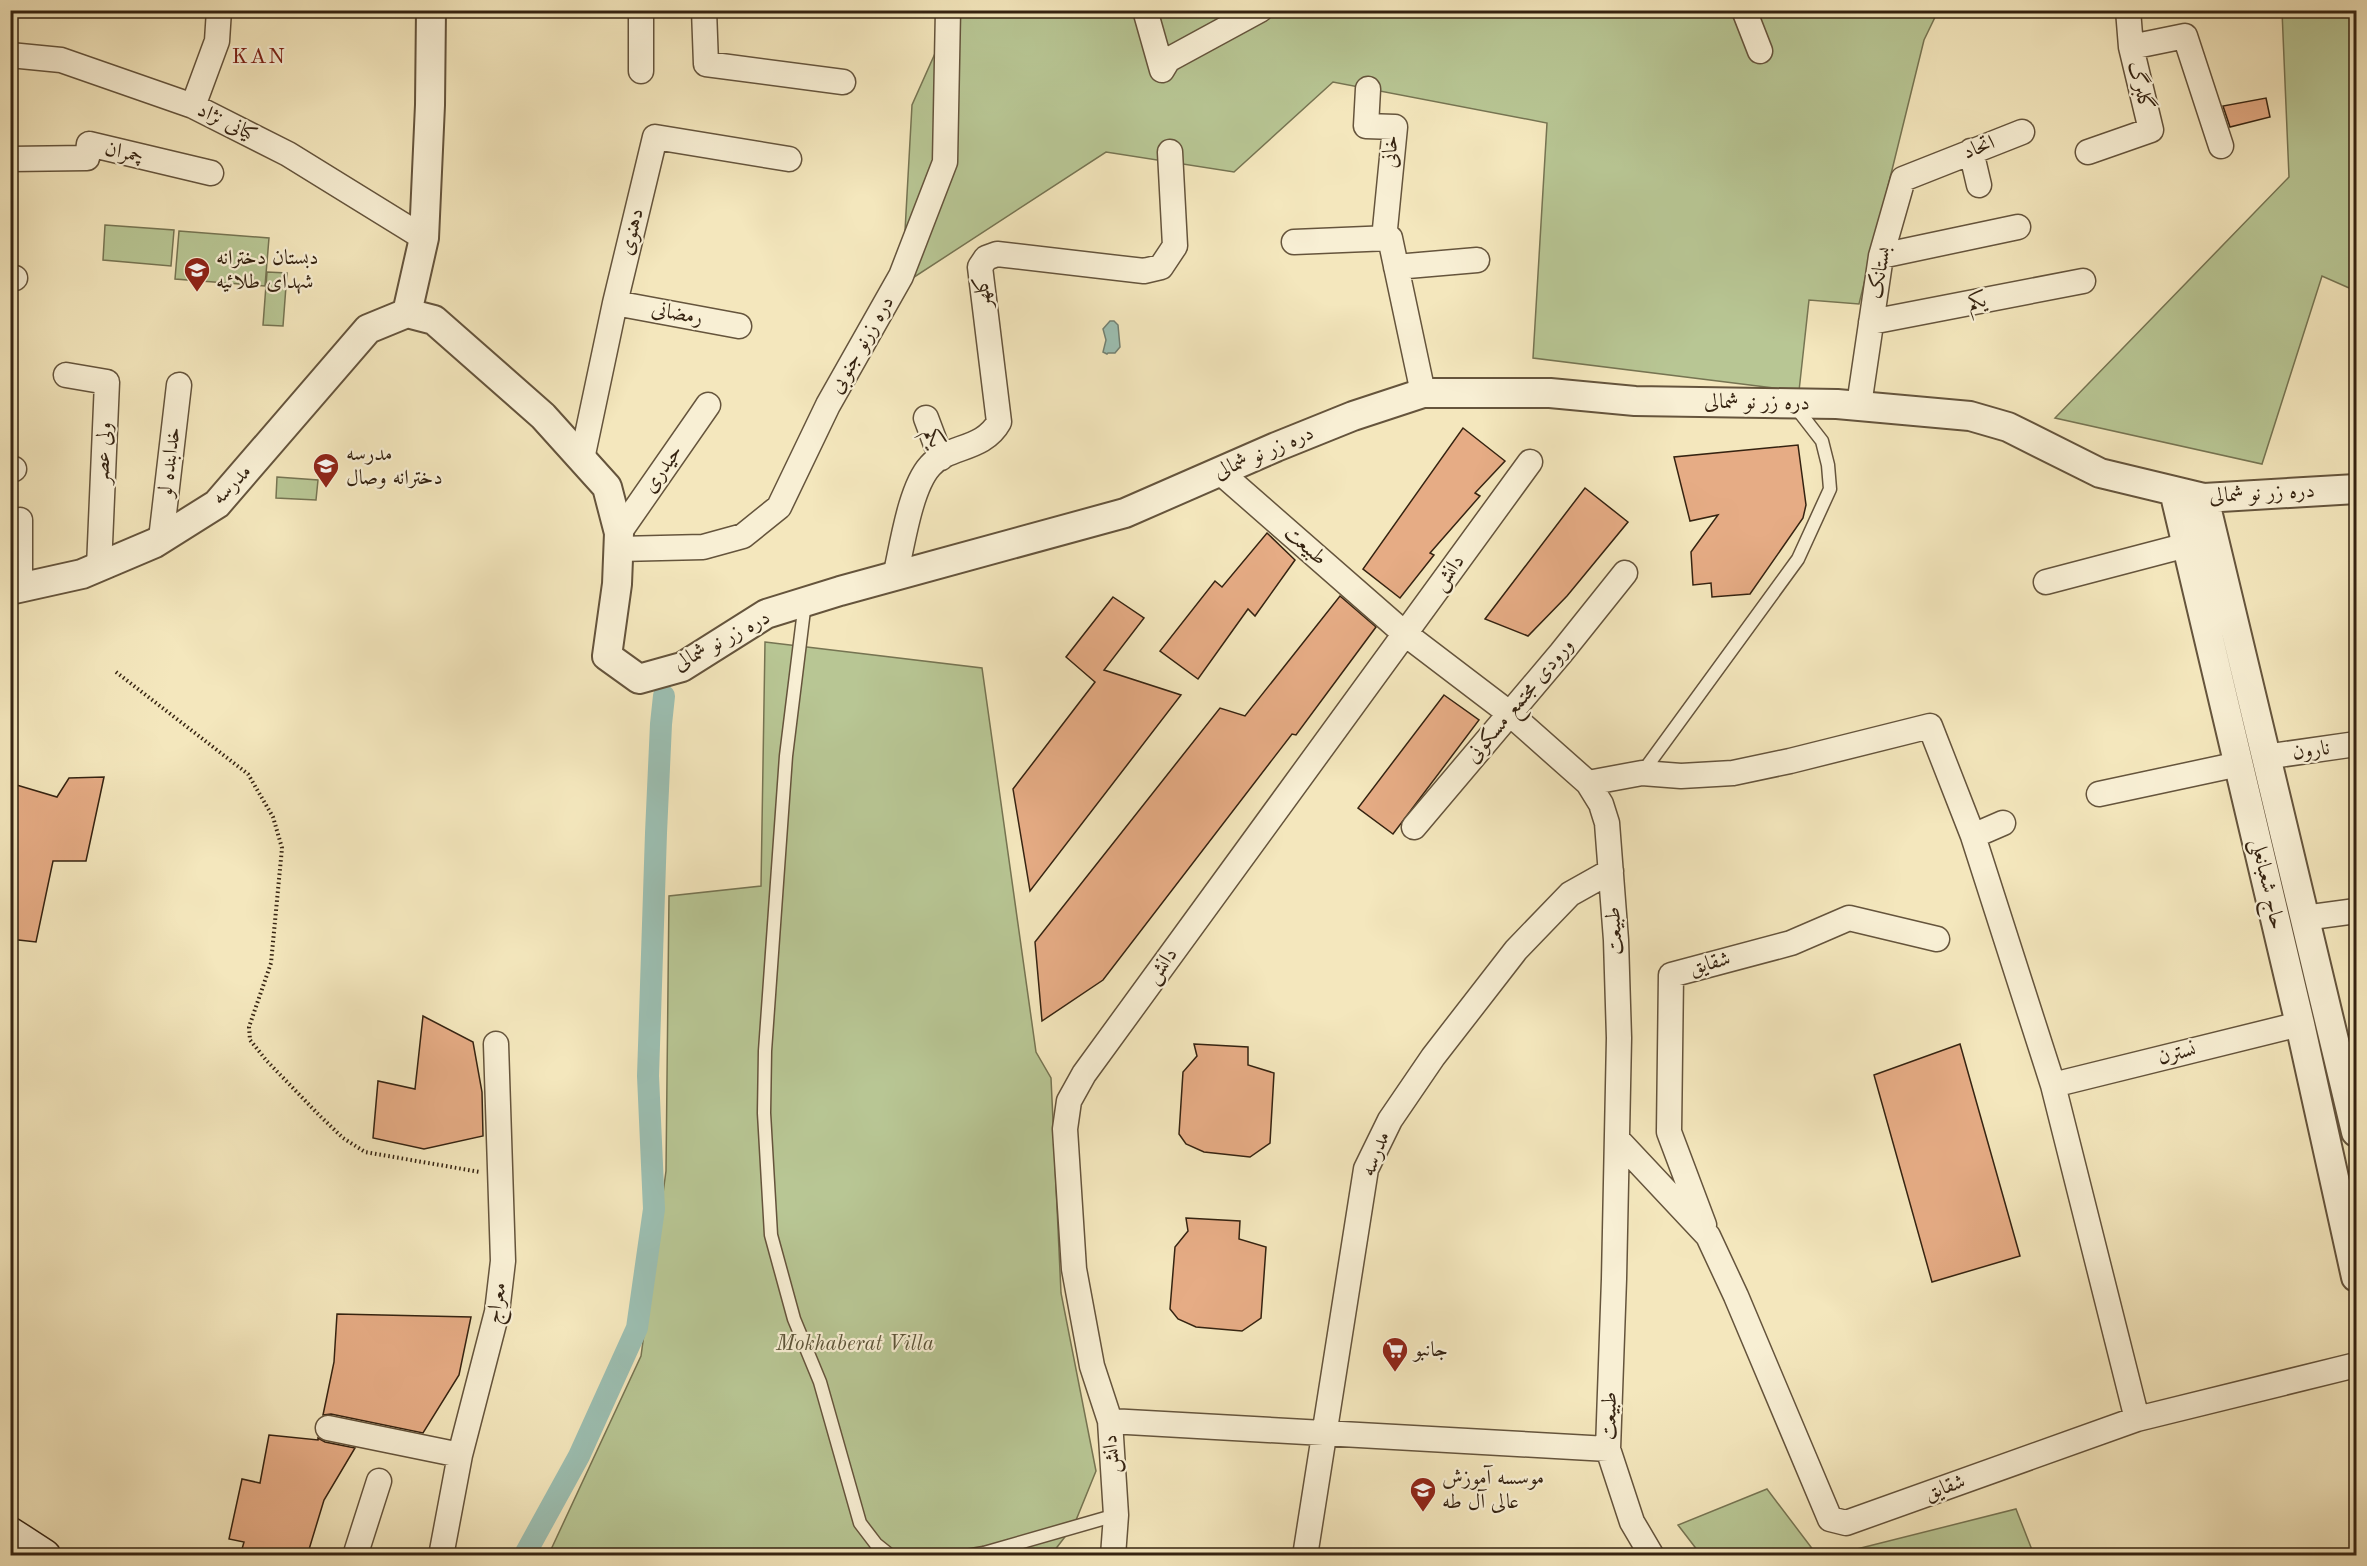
<svg xmlns="http://www.w3.org/2000/svg" width="2367" height="1566" viewBox="0 0 2367 1566" font-family="'Old Standard TT',Amiri,serif">
<rect width="100%" height="100%" fill="#f4e7bd"/>
<filter id="stains"><feTurbulence type="fractalNoise" baseFrequency=".00333" numOctaves="4"/><feColorMatrix values="0 0 0 0 .2 0 0 0 0 .09 0 0 0 0 .02 0 0 0 .5 -.17"/></filter>
<radialGradient id="worn" r=".72"><stop offset=".6" stop-color="#630" stop-opacity="0"/><stop offset="1" stop-color="#630" stop-opacity=".3"/></radialGradient>
<!-- green -->
<path fill="#b8c694" stroke="#767452" stroke-width="1.5" d="M954,11h984l-14,29 -65,264 -50,-4 -10,91 -266,-33 14,-235 -214,-41 -99,90 -128,-20 -204,133 10,-180z
M2282,11h74v280l-34,-15 -60,188 -207,-46 234,-241z
M105,225l69,5 -3,36 -68,-6z
M179,231l90,7 -4,48 -90,-7z
M267,272l20,1 -4,53 -20,-1z
M277,477l41,3 -2,20 -40,-2z
M765,642l217,26 54,384 15,26 10,215 35,178 -22,54 -23,30 -503,1 93,-200 25,-185 3,-275 92,-10z
M1767,1489l50,66h-116l-23,-30z
M2016,1509l18,46h-201z"/>
<!-- water -->
<path fill="#9cbfb2" stroke="#738172" stroke-width="1.5" d="M1110,321h4l4,4 2,22 -5,6h-7l-1,1 -4,-2 3,-12 -3,-11z"/>
<g fill="none" stroke-linecap="round" stroke-linejoin="round">
<!-- canal -->
<path stroke="#9cbfb2" stroke-width="22" d="M524,1556l55,-100 58,-128 17,-119 -6,-133 8,-243 5,-109 3,-28"/>
</g>
<!-- building -->
<path fill="#e6ac85" stroke="#352311" stroke-width="1.5" d="M2266,98l4,19 -40,10 -7,-21z
M1463,428l42,33 -30,32 5,3 -50,57 4,2 -34,43 -37,-29z
M1798,445l8,60 -3,13 -53,76 -38,3 -1,-14 -18,2 -2,-33 27,-37 -28,6 -16,-64z
M1585,488l43,34 -61,74 -39,40 -43,-17z
M1267,533l28,27 -40,56 -7,-7 -50,70 -38,-28 55,-70 7,6z
M1340,596l36,31 -80,108 -4,-1 -189,246 -61,41 -7,-79 185,-234 25,8z
M1113,597l31,21 -40,52 77,25 -151,196 -17,-102 82,-107 -29,-25z
M1444,695l35,25 -86,114 -35,-26z
M104,777l-18,84h-33l-17,81 -26,-3v-156l47,14 12,-19z
M423,1016l50,26 9,50 1,44 -59,13 -51,-11 5,-57 37,8z
M1194,1044l54,3v18l26,8 -4,70 -20,14 -46,-5 -18,-8 -7,-10 4,-62 14,-16z
M1960,1044l60,212 -88,26 -58,-207z
M1186,1218l54,3 -1,18 27,8 -5,71 -19,13 -46,-4 -18,-8 -8,-10 5,-62 13,-16z
M337,1314l134,3 -12,58 -36,58 -92,-19 -8,1 11,-53z
M269,1435l49,5v-2l7,4 30,6 -31,52 -17,56h-67l4,-14 -15,-3 13,-60 18,4z"/>
<g fill="none" stroke-linecap="round" stroke-linejoin="round">
<!-- service casing -->
<g stroke="#65543c" stroke-width="15">
<path id="service" d="M805,602l-19,154 -21,295 -1,62 7,122 23,84 26,63 40,141 16,21 15,12
M1642,773l156,-214 32,-70 -2,-24 -6,-24 -28,-36
M966,1556l18,-3 132,-38"/>
</g>
<!-- minor casing -->
<g stroke="#65543c" stroke-width="27">
<path id="minor" d="M641,10v61
M704,10l2,54 137,18
M1145,10l17,60
M1744,10l16,41
M2131,47l54,-11 36,110
M10,55l51,5 132,46 95,48 136,84
M1162,70l6,-10 92,-50
M1368,89l-2,37 29,1 -11,112
M193,106l24,-65 2,-31
M1971,151l8,34
M2088,152l63,-22 -20,-83 -3,-37
M10,159l77,-1 2,-14 122,29
M1294,242l96,-4 33,155
M1881,256l137,-29
M1396,267l81,-7
M10,278h5
M615,303l124,23
M1871,322l212,-41
M66,375l41,7 -8,185
M1859,405l22,-149 22,-77 119,-47
M926,418l15,40
M582,459l33,-156 40,-166 134,22
M10,469h4
M1220,472l184,161 105,80 79,70 13,21 6,19 9,117 3,98 -5,241 -6,170 24,73 20,34
M619,533l89,-128
M161,539l18,-154
M619,549l84,-2 40,-11 36,-29 49,-102 73,-129 44,-114 3,-152
M895,577c7,-30 15,-89 35,-111 18,-21 53,-15 69,-44l-19,-155 6,-9 11,-4 147,17 17,-4 14,-21 -5,-94
M2046,582l141,-37
M20,588v-68
M2265,757l91,-13
M1588,783l54,-10 39,3 52,-3 57,-12 140,-35 43,110 80,249 84,334
M2099,794l140,-30
M1414,827l147,-174 64,-80
M1973,836l30,-13
M2304,918l52,-7
M2053,1085l247,-61
M1617,1139l91,97 28,60 94,223 16,4 291,-104 219,-54
M1704,1225l-35,-93 2,-157 120,-32 58,-25 88,21
M1110,1421l498,28
M328,1428l132,27
M355,1556l24,-75
M441,1556l19,-101 37,-143 6,-51 -7,-217
M1113,1556l3,-41 -6,-94 -18,-55 -18,-97 -9,-140 4,-28 15,-27 446,-612
M1305,1556l61,-387 24,-49 43,-63 83,-107 54,-56 41,-23"/>
</g>
<!-- tertiary casing -->
<g stroke="#65543c" stroke-width="32">
<path id="tertiary" d="M407,313l17,-75 6,-133 1,-95
M2174,491l126,533 56,253
M2204,498l152,634
M10,590l72,-16 73,-31 62,-39 151,-175 39,-16 27,7 109,96 64,71 12,46 -2,51 -10,72 32,23 43,-12 84,-53 74,-23 285,-78 151,-66 77,-31 70,-23h127l85,8 202,3 133,12 38,11 92,46 104,25 152,-9"/>
</g>
<!-- secondary casing -->
<g stroke="#352311" stroke-width="36">
<path id="secondary" d="M10,1534l34,22"/>
</g>
<!-- path -->
<path stroke="#352311" stroke-width="4" stroke-dasharray="1.5 3" stroke-linecap="butt" d="M116,672l132,102 25,43 9,31 -11,115 -22,64 1,13 16,20 53,55 24,23 22,14 115,20"/>
<!-- service -->
<use href="#service" stroke="#f8efd4" stroke-width="12"/>
<!-- minor -->
<use href="#minor" stroke="#f8efd4" stroke-width="24"/>
<!-- tertiary -->
<use href="#tertiary" stroke="#f8efd4" stroke-width="28"/>
<!-- secondary -->
<use href="#secondary" stroke="#f8efd4" stroke-width="33"/>
</g>
<!-- icons -->
<defs>
<g id="school-pin" transform="scale(1.35)"><path d="M0 17L-7.5 6A9.5 9.5 0 1 1 7.5 6Z" fill="#8f2418" stroke="#f8efd4"/><path d="M0-5L7-2L0 1L-7-2ZM-4 1L0 2.5L4 1V4Q0 6-4 4Z" fill="#fff"/></g>
<g id="supermarket-pin" transform="scale(1.35)"><path d="M0 17L-7.5 6A9.5 9.5 0 1 1 7.5 6Z" fill="#8f2418" stroke="#f8efd4"/><path d="M-6-5.5h2.5l.6 2H6L4.5 2H-2.5L-4.4-4H-6ZM-1.5 3.2a1.3 1.3 0 1 0 .1 0ZM3 3.2a1.3 1.3 0 1 0 .1 0Z" fill="#fff"/></g>
<g id="university-pin" transform="scale(1.35)"><path d="M0 17L-7.5 6A9.5 9.5 0 1 1 7.5 6Z" fill="#8f2418" stroke="#f8efd4"/><path d="M0-5L7-2L0 1L-7-2ZM-4 1L0 2.5L4 1V4Q0 6-4 4Z" fill="#fff"/></g>
</defs>
<g fill-rule="evenodd">
<use href="#school-pin" x="197" y="270"/>
<use href="#school-pin" x="326" y="466"/>
<use href="#supermarket-pin" x="1395" y="1350"/>
<use href="#university-pin" x="1423" y="1490"/>
</g>
<g text-anchor="middle" dominant-baseline="central" stroke-width="4.5" stroke-linejoin="round" paint-order="stroke">
<!-- street labels -->
<g font-size="21" fill="#352311" stroke="#f8efd4">
<text transform="translate(2140 86) rotate(76)">گلبرگ</text>
<text transform="translate(227 123) rotate(26)">کیانی نژاد</text>
<text transform="translate(1979 148) rotate(-21)">اتحاد</text>
<text transform="translate(1391 152) rotate(-89)">خانی</text>
<text transform="translate(124 153) rotate(13)">چمران</text>
<text transform="translate(632 232) rotate(-76)">دهنوی</text>
<text transform="translate(1880 273) rotate(-80)">بستانک</text>
<text transform="translate(983 292) rotate(-96)">کلهر</text>
<text transform="translate(1977 302) rotate(-11)">یکم</text>
<text transform="translate(677 314) rotate(11)">رمضانی</text>
<text transform="translate(862 345) rotate(-60)">دره زرنو جنوبی</text>
<text transform="translate(1757 403) rotate(1)">دره زر نو شمالی</text>
<text transform="translate(933 438) rotate(69)">یکم</text>
<text transform="translate(104 453) rotate(-87)">ولی عصر</text>
<text transform="translate(1264 453) rotate(-23)">دره زر نو شمالی</text>
<text transform="translate(170 462) rotate(-83)">خدابنده لو</text>
<text transform="translate(663 469) rotate(-55)">حیدری</text>
<text transform="translate(232 485) rotate(-46)">مدرسه</text>
<text transform="translate(2262 494) rotate(-3)">دره زر نو شمالی</text>
<text transform="translate(1305 546) rotate(41)">طبیعت</text>
<text transform="translate(1449 573) rotate(-54)">دانش</text>
<text transform="translate(722 641) rotate(-28)">دره زر نو شمالی</text>
<text transform="translate(1520 701) rotate(-50)">ورودی مجتمع مسکونی</text>
<text transform="translate(2311 751) rotate(-8)">نارون</text>
<text transform="translate(2267 884) rotate(77)">حاج شعبانعلی</text>
<text transform="translate(1615 931) rotate(-94)">طبیعت</text>
<text transform="translate(1710 964) rotate(-15)">شقایق</text>
<text transform="translate(1162 966) rotate(-54)">دانش</text>
<text transform="translate(2177 1054) rotate(-14)">نسترن</text>
<text transform="translate(1376 1154) rotate(-68)">مدرسه</text>
<text transform="translate(497 1303) rotate(-80)">معراج</text>
<text transform="translate(1610 1416) rotate(-89)">طبیعت</text>
<text transform="translate(1112 1454) rotate(-94)">دانش</text>
<text transform="translate(1945 1488) rotate(-20)">شقایق</text>
</g>
<!-- poi labels -->
<g font-size="21" fill="#352311" stroke="#f8efd4" text-anchor="start">
<text x="216" y="258">دبستان دخترانه<tspan x="216" dy="24">شهدای طلائیه</tspan></text>
<text x="346" y="454">مدرسه<tspan x="346" dy="24">دخترانه وصال</tspan></text>
<text x="1414" y="1350">جانبو</text>
<text x="1442" y="1478">موسسه آموزش<tspan x="1442" dy="24">عالی آل طه</tspan></text>
</g>
<!-- park labels -->
<g font-size="21" font-style="italic" fill="#5c5438" stroke="#f8efd4">
<text x="855" y="1344">Mokhaberat Villa</text>
</g>
<!-- neighbourhood labels -->
<g font-size="22" letter-spacing="1.5" fill="#7a1f14" stroke="#f8efd4">
<text x="259" y="57">KAN</text>
</g>
</g>
<!-- margin -->
<rect width="2367" height="1566" fill="none" stroke="#f4e7bd" stroke-width="36"/>
<rect x="12" y="12" width="2343" height="1542" fill="none" stroke="#352311" stroke-width="3"/>
<rect x="18" y="18" width="2331" height="1530" fill="none" stroke="#352311" stroke-width="1.5"/>
<rect width="100%" height="100%" filter="url(#stains)"/>
<rect width="100%" height="100%" fill="url(#worn)"/>
</svg>
